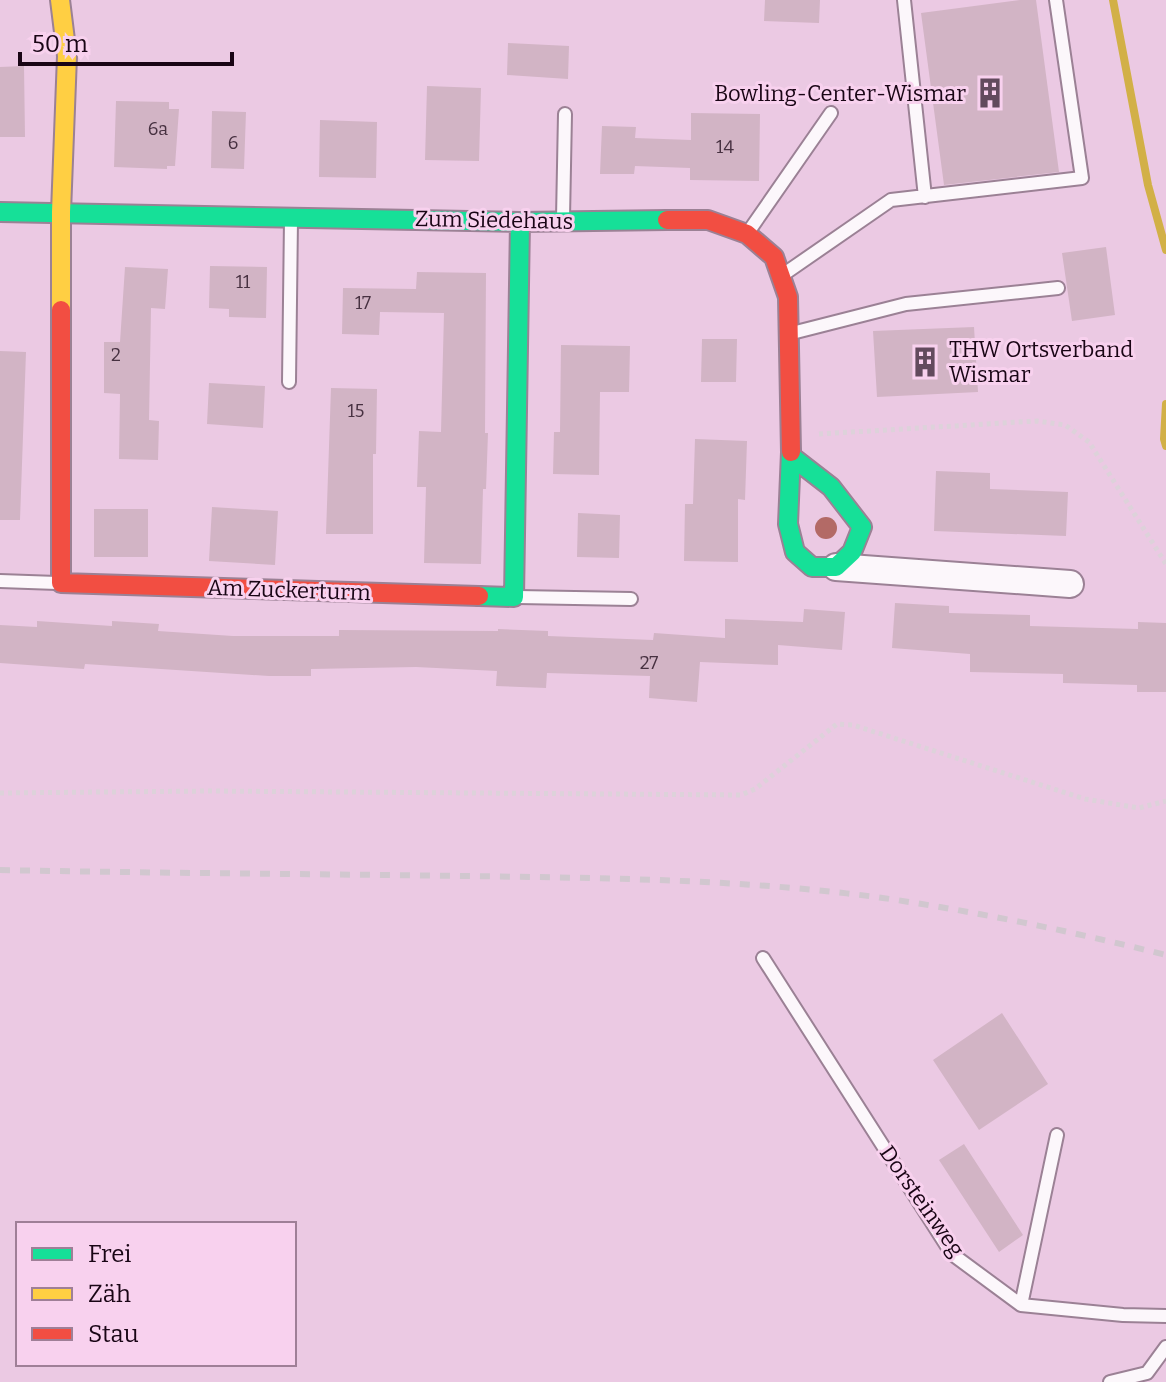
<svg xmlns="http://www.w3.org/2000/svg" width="1166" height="1382" viewBox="0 0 1166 1382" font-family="Bitter,serif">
<rect width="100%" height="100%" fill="#ebc9e3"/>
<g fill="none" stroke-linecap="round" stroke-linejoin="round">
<!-- stream -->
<path stroke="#d2b047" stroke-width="8" d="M1113,0l35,185 18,65
M1166,404l-2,35 2,7"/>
</g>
<!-- building -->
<path fill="#d2b4c5" d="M765,0h55l-1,23 -55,-2z
M1020,0h16l23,172 -115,13 -23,-172z
M508,43l61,3 -1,33 -61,-4z
M24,66l1,71h-25v-70z
M427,86l54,2 -2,73 -54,-1z
M116,101l53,1v7h10l-4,57h-8v3l-53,-2z
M212,111l34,1 -2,57 -33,-1z
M691,113l69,1 -1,67 -69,-1v-12l-55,-2 -1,8h-34l2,-48 34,1 -1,11 56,2z
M320,120l57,2 -1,56 -57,-1z
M1106,247l9,68 -43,6 -10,-68z
M210,266l57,1 -1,51 -37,-1v-8l-20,-1z
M125,267l43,2 -3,40 -14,-1 -2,112 10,1 -1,39 -39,-1 1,-65 -16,-1v-51h16z
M417,272l69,1 -1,160h3l-2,56h-3l-2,75 -57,-1 2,-76h-9l2,-56 22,1 3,-119 -64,-1 -1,23 -37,-1 1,-46 73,1z
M974,327l4,65 -101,5 -4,-66z
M702,339h35l-1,43h-35z
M561,345l69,1 -1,46h-29l-1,83 -46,-1 1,-42h6z
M0,351l26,1 -6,168h-20z
M209,383l56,3 -2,42 -56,-4z
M331,388l46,1 -1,65h-3v80h-47z
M695,439l52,2 -2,59 -7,-1v63l-54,-1 1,-57h8z
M936,471l54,2v16l78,3 -2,44 -132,-5z
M212,507l66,4 -3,54 -66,-4z
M94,509h54v48h-54z
M578,513l42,2 -1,43 -42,-1z
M895,603l54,3v7l81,2v11l108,3v-7l28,1v69h-29v-7l-74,-2v-9l-93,-2v-18l-78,-6z
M804,609l41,3 -3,38 -64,-5v20l-78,-3 -3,40 -48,-4 1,-22 -103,-3 -1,15 -50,-2 1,-15 -81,-4 -105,2v7h-42l-184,-12 -1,5 -84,-6v-38l37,2v-6l75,5v-5l47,3 -1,7 75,5h106v-6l159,1v-2l50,2v5l105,4 1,-7 71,5v-19l78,3z
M1002,1013l46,71 -69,46 -46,-70z
M964,1144l59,91 -24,17 -60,-92z"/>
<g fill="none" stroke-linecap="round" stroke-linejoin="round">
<!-- lane casing -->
<g stroke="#9b8195" stroke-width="16">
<path id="lane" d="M904,0l21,197
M563,218l2,-104
M749,231l82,-118
M784,274l107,-74 191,-22 -26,-178
M792,333l114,-29 152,-16
M289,382l2,-162
M0,581l57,2
M518,597l113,2
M763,958l189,296 69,51 102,10 43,1
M1021,1305l36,-170
M1110,1382l37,-9 19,-26"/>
</g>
<!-- street casing -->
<g stroke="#9b8195" stroke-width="30">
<path id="street" d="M836,567l234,17"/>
</g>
<!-- fast casing -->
<g stroke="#9b8195" stroke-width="22">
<path id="fast" d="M0,212l520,10 147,-2
M791,452l-3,72 7,28 17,15h24l16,-15 10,-25 -31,-40 -40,-31
M479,596l35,1 6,-375"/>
</g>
<!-- slow casing -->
<g stroke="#9b8195" stroke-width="22">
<path id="slow" d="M60,0l7,56 -6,156v98"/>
</g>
<!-- jam casing -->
<g stroke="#9b8195" stroke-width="22">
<path id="jam" d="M667,220h41l39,14 27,23 14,40 3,155
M61,310v273l418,13"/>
</g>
<!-- path -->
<path stroke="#ddd2da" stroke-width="5" stroke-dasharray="4 4" stroke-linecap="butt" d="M819,434l218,-13 28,4 24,17 77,122
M0,793l210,-2 531,4 14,-6 82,-65 16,1 232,74 54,9 27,-7"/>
<!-- lane -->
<use href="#lane" stroke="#fcf7fb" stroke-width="12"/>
<!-- street -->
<use href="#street" stroke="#fcf7fb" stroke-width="26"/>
<!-- fast -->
<use href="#fast" stroke="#16e098" stroke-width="18"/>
<!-- slow -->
<use href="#slow" stroke="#ffcf43" stroke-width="18"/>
<!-- jam -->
<use href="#jam" stroke="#f24e42" stroke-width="18"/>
<!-- rail -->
<path stroke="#d1c7cf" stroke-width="6" stroke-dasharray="10 10" stroke-linecap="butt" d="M0,870c155,3 310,4 465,6 137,2 275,3 411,21 98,14 194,34 290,58"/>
</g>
<!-- trees -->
<circle fill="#b36a66" cx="826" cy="528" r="11"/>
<!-- icons -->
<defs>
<g id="building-bare" transform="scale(2.4)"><path d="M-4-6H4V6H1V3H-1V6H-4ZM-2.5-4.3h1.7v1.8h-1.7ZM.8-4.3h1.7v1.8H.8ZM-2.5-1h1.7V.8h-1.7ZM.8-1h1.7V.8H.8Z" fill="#624a5d" stroke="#f8d1ee" stroke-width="2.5" paint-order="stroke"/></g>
</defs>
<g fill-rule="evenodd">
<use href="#building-bare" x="990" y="93"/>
<use href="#building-bare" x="925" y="362"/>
</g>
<g text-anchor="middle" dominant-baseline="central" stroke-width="6" stroke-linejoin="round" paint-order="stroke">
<!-- number labels -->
<g font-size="18" fill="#473141">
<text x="158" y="129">6a</text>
<text x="233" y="143">6</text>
<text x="725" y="147">14</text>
<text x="243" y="282">11</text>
<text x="363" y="303">17</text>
<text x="116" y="355">2</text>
<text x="356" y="411">15</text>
<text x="649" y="663">27</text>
</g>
<!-- poi labels -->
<g font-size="22" fill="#190515" stroke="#f8d1ee" text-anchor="end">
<text x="966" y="93">Bowling-Center-Wismar</text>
<text x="949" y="349" text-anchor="start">THW Ortsverband<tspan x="949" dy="25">Wismar</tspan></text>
</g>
<!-- street labels -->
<g font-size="22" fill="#190515" stroke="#f8d1ee">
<text transform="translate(494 220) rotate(1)">Zum Siedehaus</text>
<text transform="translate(289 590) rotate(2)">Am Zuckerturm</text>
<text transform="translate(922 1201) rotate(55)">Dorsteinweg</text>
</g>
</g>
<!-- legend -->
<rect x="16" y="1222" width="280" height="144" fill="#f8d1ee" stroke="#9f7f97" stroke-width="2"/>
<rect x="32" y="1248" width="40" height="12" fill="#16e098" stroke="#9f7f97" stroke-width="2"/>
<text x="88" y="1262" font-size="24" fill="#190515">Frei</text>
<rect x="32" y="1288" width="40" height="12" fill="#ffcf43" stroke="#9f7f97" stroke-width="2"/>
<text x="88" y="1302" font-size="24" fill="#190515">Zäh</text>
<rect x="32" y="1328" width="40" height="12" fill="#f24e42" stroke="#9f7f97" stroke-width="2"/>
<text x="88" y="1342" font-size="24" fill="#190515">Stau</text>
<!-- scale -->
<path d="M20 52v12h212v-12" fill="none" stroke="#190515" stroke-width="4"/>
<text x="32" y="52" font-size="24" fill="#190515" stroke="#f8d1ee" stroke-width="6" paint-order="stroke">50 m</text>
</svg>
